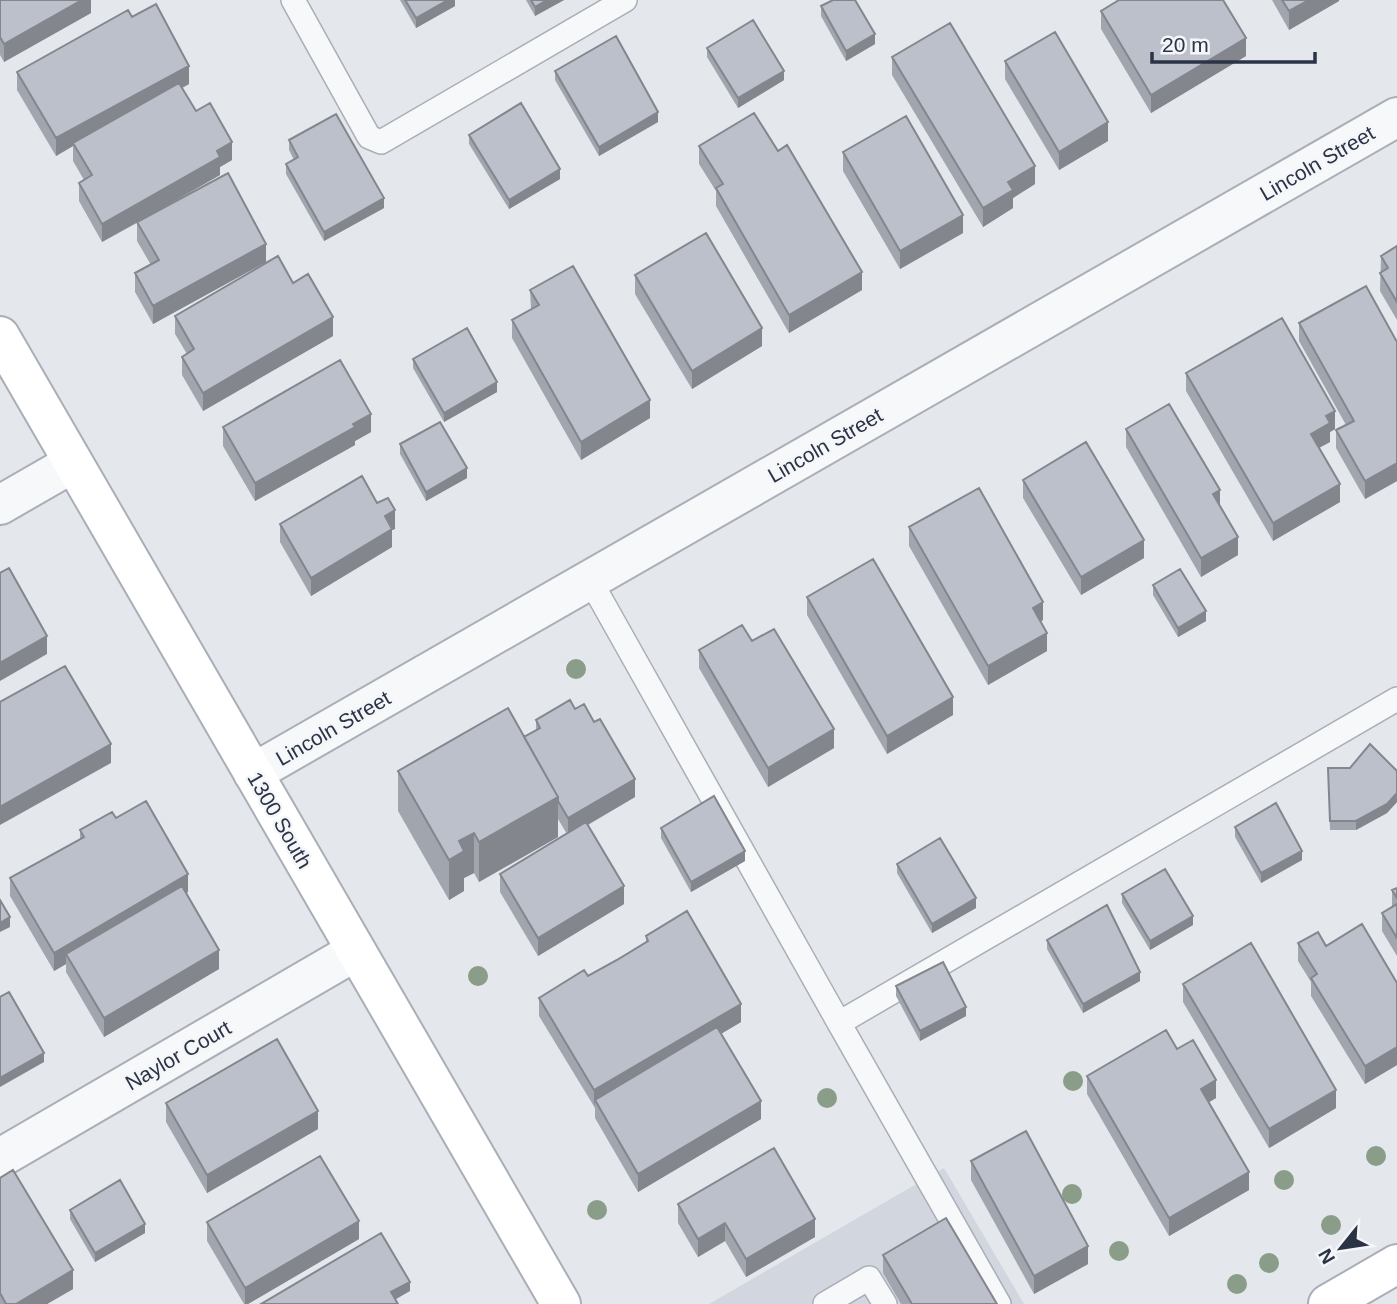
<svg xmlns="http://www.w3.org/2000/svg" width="1397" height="1304" viewBox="0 0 1397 1304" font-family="Helvetica,sans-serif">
<rect width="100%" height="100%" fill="#e4e7ec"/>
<!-- built -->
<path fill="#d2d6de" d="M944,1168l80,136h-315z"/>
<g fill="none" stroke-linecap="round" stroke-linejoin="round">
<!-- lane casing -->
<g stroke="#a9aeb7" stroke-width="26">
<path id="lane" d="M293,0l76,137 12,5 244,-142
M590,580l249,443 558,-324
M839,1023l160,281
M825,1304l44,-26 16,26"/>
</g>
<!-- street casing -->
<g stroke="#a9aeb7" stroke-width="42">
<path id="street" d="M0,505l73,-42
M253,773l1144,-656
M0,1158l356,-207"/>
</g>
<!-- secondary casing -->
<g stroke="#a9aeb7" stroke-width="42">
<path id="secondary" d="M0,336l561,968
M1328,1304l69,-40"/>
</g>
<!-- lane -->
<use href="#lane" stroke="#f7f8fa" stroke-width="23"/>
<!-- street -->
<use href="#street" stroke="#f7f8fa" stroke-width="38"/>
<!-- secondary -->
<use href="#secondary" stroke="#fff" stroke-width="38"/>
</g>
<!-- trees -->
<g fill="#899d89">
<circle cx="576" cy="669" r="10"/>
<circle cx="478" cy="976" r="10"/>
<circle cx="1073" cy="1081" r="10"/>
<circle cx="827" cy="1098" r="10"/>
<circle cx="1376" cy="1156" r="10"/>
<circle cx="1284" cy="1180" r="10"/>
<circle cx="1072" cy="1194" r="10"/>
<circle cx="597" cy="1210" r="10"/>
<circle cx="1331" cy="1225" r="10"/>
<circle cx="1119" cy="1251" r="10"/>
<circle cx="1269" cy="1263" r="10"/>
<circle cx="1237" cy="1284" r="10"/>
</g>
<!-- wall -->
<path fill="#a1a5ae" d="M0,0h91v13l-87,49 -4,-7z
M400,0h55v6l-39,22z
M526,0h38l-29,16z
M1272,0h67v1l-50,29z
M821,6l54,38 -29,17 -25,-45z
M1101,11l145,45 -95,57 -50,-84z
M132,17l57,67 -7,4 14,23 36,49 -12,7v8l-75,43 121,44 -113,62 -18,-32v-19l16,-8 -14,-24v-18l-35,19 -23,-41v-18l5,-3 -11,-19v-15l-17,10 -39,-66v-18z
M707,48l77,32 -46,28 -31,-51z
M892,57l143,127 -22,14v10l-30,19 -91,-152z
M1005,61l103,80 -49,29 -54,-91z
M555,71l103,51 -59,34 -44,-76z
M469,135l91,44 -51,30 -40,-65z
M289,140l95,68 -60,33 -38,-67v-10l8,-4 -5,-10z
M699,146l163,144 -73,43 -73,-127v-15l-17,-27z
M843,152l120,81 -63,36 -57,-98z
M1397,246v74l-17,-29 1,-35z
M635,275l127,71 -70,43 -57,-95z
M293,283l40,53 -130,75 -21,-36v-18l5,-3 -12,-20v-18z
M530,290l120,128 -69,42 -69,-122v-18l19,-11z
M1299,323l98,19v139l-32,18 -29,-51v-18l10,-5 -47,-84z
M413,359l84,33 -53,30 -31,-54z
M1186,373l149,56 -5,3v10l-11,6 21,54 -67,39 -87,-150z
M223,427l148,5 -16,9v4l-100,56 -32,-55z
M1126,429l94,76 18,50 -37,22 -75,-130z
M400,444l67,34 -41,23 -26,-47z
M1023,480l121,78 -63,37 -58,-97z
M377,503l18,26 -3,1v17l-81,49 -31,-54v-18z
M909,527l134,93 -2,1 6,30 -59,34 -79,-139z
M1153,585l53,36 -28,16 -25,-42z
M807,597l146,118 -66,39 -80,-139z
M752,641l82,107 -66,39 -69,-119v-18z
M575,709l60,88 -47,28 36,79 -86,52 -38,-64v-18l67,-40 -9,-15v18l-79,45 -5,-9 -10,5v13l-15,9 -51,-89v-40l126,-34 12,-7v-10z
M1328,768l69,3v31l-10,11 -31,17h-26z
M116,818l72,74 -2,1 33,76 -115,68 -38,-65v-8l-12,7 -44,-75v-18l70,-39v-9z
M1235,827l67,33 -41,23 -26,-46z
M661,828l84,33 -54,31 -30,-54z
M897,864l79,44 -44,25 -35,-60z
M1397,888v68l-15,-25v-18l10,-6v-17z
M1122,894l71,31 -43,25 -28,-47z
M646,936l95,86 -20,12 40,85 -123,73 -43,-74v-10l-56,-92v-18l49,-22 58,-34z
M1047,940l93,41 -57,32 -36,-64z
M1298,943l28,3 71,37v82l-32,19 -54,-88v-14l-13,-21z
M1183,984l153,124 -67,40 -86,-146z
M896,986l70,30 -46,25 -24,-45z
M1177,1049l39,49 -7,4 40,88 -80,46 -82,-142v-18z
M166,1103l152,26 -111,64 -41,-71z
M971,1161l117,103 -54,30 -63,-114z
M0,1178l73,111 -26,15h-47z
M678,1204l137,33 -69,40 -21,-36 -27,16 -20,-34z
M70,1210l75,23 -50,29 -25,-43z
M207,1222l152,17 -111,65h-4l-37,-63z
M883,1255l114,49h-96l-18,-31z"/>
<!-- shaded-wall -->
<path fill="#83868d" d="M82,0h9v13l-87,49v-18z
M448,0h7v6l-39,22v-10z
M547,0h17l-29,16v-9z
M1309,0h30v1l-50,29v-19z
M875,34v10l-29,17v-10z
M1246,38v18l-95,57v-18z
M189,66v18l-114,62 -2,-3v3l-17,10v-18z
M784,71v9l-46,28v-10z
M658,112v10l-59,34v-9z
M1108,122v19l-49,29v-18z
M232,142v18l-12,7v8l-118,67v-18z
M1035,166v18l-22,14v10l-30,19v-19l25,-26z
M560,169v10l-51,30v-9z
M384,198v10l-60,33v-9z
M963,215v18l-63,36v-18z
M266,244v18l-113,62v-18z
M862,272v18l-73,43v-18z
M333,317v19l-130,75v-18z
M762,328v18l-70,43v-18z
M497,382v10l-53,30v-9z
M650,400v18l-69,42v-18z
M1335,411v18l-5,3v10l-19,10v-18l15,-18z
M371,414v18l-16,9v4l-100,56v-18l98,-59z
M1397,463v18l-32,18v-18z
M467,468v10l-41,23v-9z
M1340,484v18l-67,39v-18z
M1220,490v19l-7,-15z
M395,510v19l-3,1v17l-81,49v-18l74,-62z
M1238,537v18l-37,22v-19z
M1144,540v18l-63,37v-18z
M1043,602v18l-10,6v-18z
M1206,611v10l-28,16v-9z
M1047,633v18l-59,34v-19z
M47,636v18l-47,27v-18z
M953,697v18l-66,39v-18z
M834,729v19l-66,39v-19z
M111,744v19l-111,62v-18z
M635,779v18l-67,39v-18z
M1397,793v9l-10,11 -31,17v-9z
M558,797v40l-79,45v-40z
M474,833v40l-10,5v13l-15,9v-40l10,-19z
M745,851v10l-54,31v-10z
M1302,851v9l-41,23v-10z
M188,874v18l-118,69 -4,-7v10l-12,7v-18z
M624,886v18l-86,52v-18z
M976,898v10l-44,25v-9z
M1193,916v9l-43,25v-9z
M10,917v10l-10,5v-9z
M219,950v19l-115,68v-19z
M1140,972v9l-57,32v-9z
M741,1004v18l-143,84 -3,-6 -1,8v-18z
M966,1007v9l-46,25v-10z
M1397,1047v18l-32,19v-18z
M44,1053v9l-44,25v-9z
M1216,1080v18l-15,9v-18z
M1336,1090v18l-67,40v-19z
M761,1101v18l-123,73v-18z
M318,1111v18l-111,64v-18z
M1249,1172v18l-80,46v-18z
M815,1219v18l-69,40v-18z
M359,1221v18l-111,65h-3v-16z
M725,1223v18l-27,16v-18z
M145,1224v9l-50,29v-9z
M1088,1246v18l-54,30v-18z
M73,1270v19l-26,15h-31z
M410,1282v9l-19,11v-10z"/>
<!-- building -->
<path fill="#bbc0ca" stroke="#83868d" stroke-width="2" d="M0,0h82l-78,44 -4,-7z
M405,0h43l-32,18z
M531,0h16l-12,7z
M833,0h22l20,34 -29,17 -25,-45z
M1119,0h104l23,38 -95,57 -50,-84z
M1282,0h27l-20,11z
M156,4l33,62 -133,72 -39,-66 111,-62 4,7z
M753,20l31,51 -46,27 -31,-50z
M950,23l85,143 -27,16 5,8 -30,18 -91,-151z
M1055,32l53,90 -49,30 -54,-91z
M616,36l42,76 -59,35 -44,-76z
M179,83l17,28 14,-8 22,39 -15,9 3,6 -118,67 -23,-41 13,-8 -19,-32z
M521,103l39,66 -51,31 -40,-65z
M754,113l24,38 9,-6 75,127 -73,43 -73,-127 7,-4 -24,-38z
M336,114l48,84 -60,34 -38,-68 12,-7 -9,-17z
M906,116l57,99 -63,36 -57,-99z
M228,173l38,71 -113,62 -18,-33 24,-13 -22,-38z
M706,233l56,95 -70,43 -57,-96z
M1397,246v56l-17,-29 8,-5 -7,-12z
M278,256l15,27 15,-9 25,43 -130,76 -21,-36 12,-8 -19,-33z
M573,266l77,134 -69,42 -69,-122 27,-15 -9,-15z
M1366,286l31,56v121l-32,18 -29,-51 18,-9 -55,-98z
M1282,318l53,93 -9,5 4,7 -19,11 29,50 -67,39 -87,-150z
M467,328l30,54 -53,31 -31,-54z
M340,360l31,54 -18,10 2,3 -100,56 -32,-56z
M1169,404l51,86 -7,4 25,43 -37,21 -75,-129z
M440,422l27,46 -41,24 -26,-48z
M1086,442l58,98 -63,37 -58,-97z
M362,476l15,27 11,-5 7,12 -10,6 7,13 -81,49 -31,-54z
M979,488l64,114 -10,6 14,25 -59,33 -79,-139z
M873,559l80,138 -66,39 -80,-139z
M9,568l38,68 -47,27v-90z
M1180,569l26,42 -28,17 -25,-43z
M742,625l10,16 22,-12 60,100 -66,39 -69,-118z
M65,666l46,78 -111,63v-105z
M570,700l5,9 9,-5 10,18 6,-3 35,60 -67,39 -10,-17v-4l-34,-60 16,-9 -4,-8z
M508,708l50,89 -79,45 -5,-9 -15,8 5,10 -15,9 -51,-89z
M1370,744l27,27v22l-10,11 -31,17h-26l-2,-53h22z
M714,796l31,55 -54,31 -30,-54z
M146,801l42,73 -134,79 -44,-75 74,-41 -4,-7 32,-18 4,6z
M1276,803l26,48 -41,22 -26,-46z
M586,822l38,64 -86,52 -38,-64z
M940,838l36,60 -44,26 -35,-60z
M1165,869l28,47 -43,25 -28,-47z
M182,886l37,64 -115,68 -38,-64z
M1397,888v10l-5,-8z
M0,900l10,17 -10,6z
M1397,904v34l-15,-25z
M1107,905l33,67 -57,32 -36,-64z
M687,911l54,93 -147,86 -55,-92 45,-28 4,6 29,-16 31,-19 -2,-5z
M1362,924l35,59v64l-32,19 -54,-88 6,-4 -19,-31 20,-11 8,14z
M1251,943l85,147 -67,39 -86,-145z
M943,962l23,45 -46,24 -24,-45z
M9,992l35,61 -44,25v-81z
M717,1027l44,74 -123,73 -43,-74z
M1166,1030l11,19 16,-9 23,40 -15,9 48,83 -80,46 -82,-142z
M277,1039l41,72 -111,64 -41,-72z
M1026,1131l62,115 -54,30 -63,-115z
M774,1148l41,71 -69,40 -21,-36 -27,16 -20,-35z
M320,1156l39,65 -114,67 -38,-66z
M13,1170l60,100 -57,34h-10l-6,-11v-115z
M120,1180l25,44 -50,29 -25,-43z
M946,1218l51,86h-85l-29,-49z
M381,1233l29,49 -19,10 7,12h-137z"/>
<g text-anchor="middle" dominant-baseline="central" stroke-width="5" stroke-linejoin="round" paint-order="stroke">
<!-- street labels -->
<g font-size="21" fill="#2b3445" stroke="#f4f6f9">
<text transform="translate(1317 163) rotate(-30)">Lincoln Street</text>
<text transform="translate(825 445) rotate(-30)">Lincoln Street</text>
<text transform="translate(333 728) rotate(-30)">Lincoln Street</text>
<text transform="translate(280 820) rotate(60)">1300 South</text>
<text transform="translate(178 1055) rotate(-30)">Naylor Court</text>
</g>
</g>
<!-- north arrow -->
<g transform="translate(1341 1248) rotate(240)" stroke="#f4f6f9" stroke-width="5" paint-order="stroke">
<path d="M0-5L12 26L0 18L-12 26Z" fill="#2b3445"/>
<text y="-10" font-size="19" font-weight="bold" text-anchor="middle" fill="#2b3445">N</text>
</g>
<!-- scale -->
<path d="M1152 52v10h163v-10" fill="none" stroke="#2b3445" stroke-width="3.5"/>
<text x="1162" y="52" font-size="21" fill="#2b3445" stroke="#f4f6f9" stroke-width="5" paint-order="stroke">20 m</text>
</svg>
